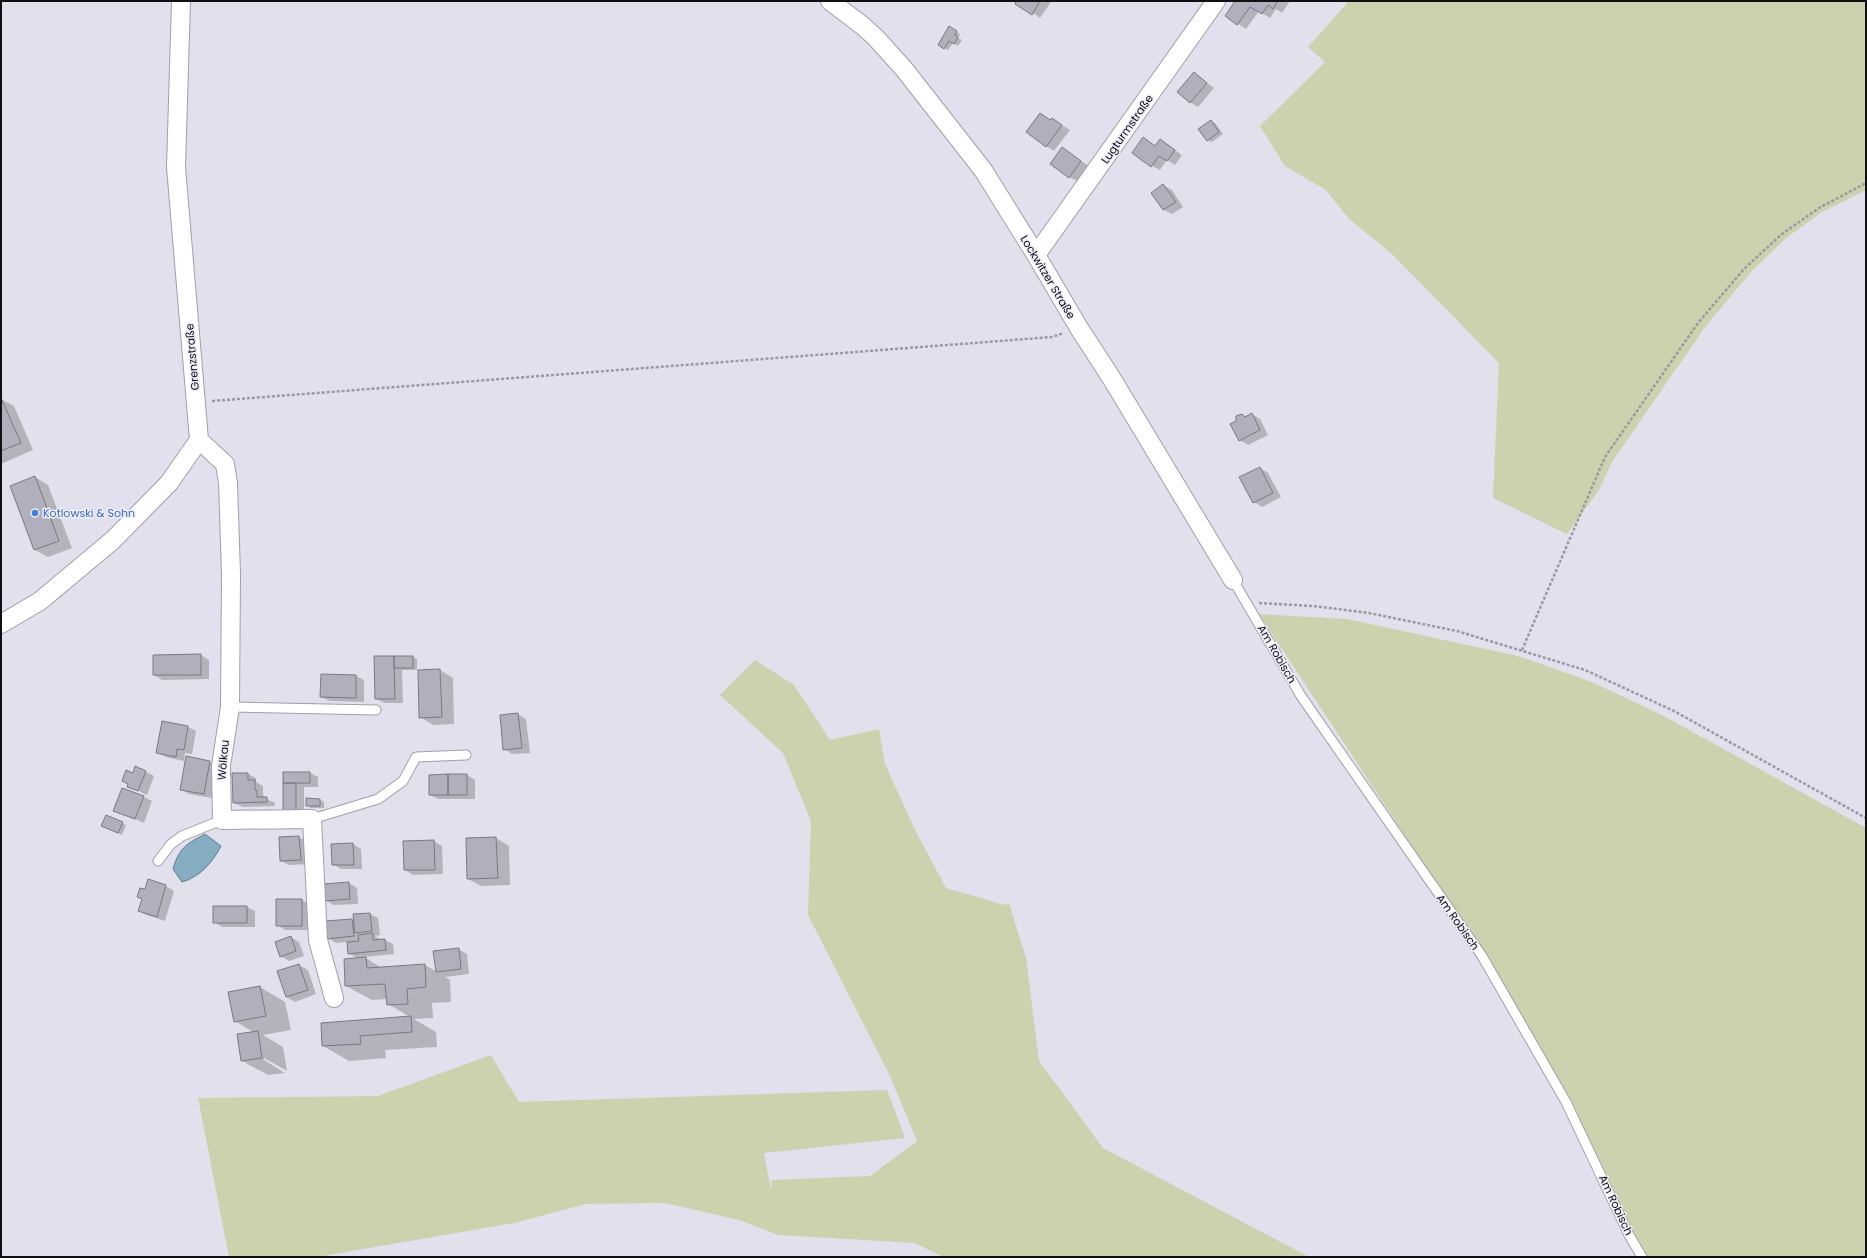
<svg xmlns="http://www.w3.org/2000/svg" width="1867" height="1258" viewBox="0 0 1867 1258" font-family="Poppins,sans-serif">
<rect width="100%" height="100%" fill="#e1e0ec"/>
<!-- green -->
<path fill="#ccd2ae" d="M1349,1h517v189l-44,22 -36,26 -36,35 -45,54 -93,135 -13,28 -32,44 -74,-36 6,-135 -108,-110 -42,-34 -23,-29 -41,-24 -25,-40 65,-64 -17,-15z
M1259,614l88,5 171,37 74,26 70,33 204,113v429h-219l-132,-254z
M755,660l39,25 36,55 49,-11 6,35 31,68 30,56 59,17 4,-2 17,55 13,103 64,87 206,109h-365l-30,-14 -136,-8 -39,-15 -74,-17 -79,1 -72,19 -197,34h-88l-31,-159 180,-2 113,-41 28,47 368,-12 18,48 -141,15 7,37 1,-10 98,-4 47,-35 -27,-65 -82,-161 3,-94 -28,-68 -63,-58z"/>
<!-- water -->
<path fill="#85adc2" stroke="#627e8e" d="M205,834l16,12c-8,16 -21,31 -39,36l-9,-13c6,-21 13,-25 32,-35z"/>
<!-- shadow -->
<path fill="#0003" d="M1017,1h32l2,1 -11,16z
M1237,1h53l-8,12 -6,-4 -6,9 -11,-7 -13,18 -20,-13z
M949,27l11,7 -2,4 4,2 -4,6 -5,-3 -5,7 -9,-5z
M1194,73l20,15 -16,19 -8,-5z
M1041,114l10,6 1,-1 18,11 -16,21 -8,-5z
M1211,121l4,2 8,11 -11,8 -4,-2z
M1168,145l14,10 -7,10 -8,-5 -7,10 -8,-4 4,-19z
M1062,148l27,18 -12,15 -8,-4z
M1163,185l9,5 11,17 -11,7 -8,-4 -12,-17z
M1,399l13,7 19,44 -32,14z
M1252,414l8,5 8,16 -20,10 -8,-5 -3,-18 5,-7 4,2z
M1260,468l8,5 13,24 -19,10 -8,-5z
M35,477l13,8 24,63 -24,9 -13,-7 -24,-64z
M201,655l8,5v19l-47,1 -8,-5z
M375,657h38l4,2v11h-15l1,33h-18l-9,-4z
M440,670l13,8 1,46 -21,1 -13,-8z
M356,676l8,4v22l-34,-1 -9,-4z
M518,714l8,5 4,34 -18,1 -8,-5z
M188,727l8,4 -4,23 -7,-1 -1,8 -18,-4 -8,-4z
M210,762l8,4 -6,32 -23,-4 -8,-5z
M136,767l18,9 -7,19 -19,-9 1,-2 -6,-3 10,-7z
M284,773h26l8,4v10h-14v29h-11z
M248,774l8,4v4l7,4v8l2,4 10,5v3l-32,1 -9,-4z
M467,775l8,5v19h-37l-8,-4z
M144,797l8,4 -8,22 -30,-13z
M307,799l13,1 4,2v6h-13l-4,-3z
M122,823l4,2 -4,10 -16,-7z
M299,837l8,5 2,22 -20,1 -8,-4 -1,-23z
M496,838l13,8 1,39 -29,1 -13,-7 -1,-40z
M434,841l8,5 1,28 -30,1 -8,-5z
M353,844l8,5 1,20h-21l-8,-5z
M148,881l18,5 8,5 -9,30 -18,-6 -8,-4 4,-11 -5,-3 7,-6z
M349,883l8,5 1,16 -24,1 -9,-5z
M302,900l8,5v25h-25l-8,-5z
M214,907h33l8,4v16h-33l-8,-5z
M370,914l8,4 2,17 -5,1 6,4h4l8,4 1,10 -30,3 18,11 43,-3 12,7 -2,-20 23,-3 9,5 2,20 -24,3 5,3 1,22 -19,1 1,15 -19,1 22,13 1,15 -52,3 1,8 -37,3 -26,-15 87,-29 -22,-13 -1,-5 -15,1 -26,-14 12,-27 -9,-6 -1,-11 -12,1 -8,-5 -2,-16 28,-2z
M291,937l8,5 5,14 -15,5 -8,-5z
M299,965l9,5 8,24 -21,8 -9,-5 -8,-25z
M260,987l25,15 6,28 -28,5 20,12 4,24 -23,-13v2l21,13 -17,2 -26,-14 13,-28 -20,-12z"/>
<!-- building -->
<path fill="#b1afbb" stroke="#7a7983" d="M1016,1h24l-8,14 -17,-11z
M1235,1h43l-5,8 -5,-4 -6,9 -12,-7 -13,18 -12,-9z
M949,26l8,5 -2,4 3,2 -4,7 -5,-3 -5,8 -6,-4z
M1194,72l13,11 -17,20 -13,-11z
M1040,113l10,7 2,-2 10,7 -16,22 -20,-15z
M1211,120l8,12 -12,9 -9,-12z
M1143,137l12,9 5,-7 15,11 -8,11 -8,-5 -8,11 -19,-14z
M1062,147l19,14 -12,17 -19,-14z
M1163,184l13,18 -13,8 -12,-17z
M1,398l20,45 -20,8z
M1252,413l8,17 -21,11 -9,-17 6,-3v-5l6,-2 3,3z
M1260,467l13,26 -20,10 -14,-26z
M35,476l24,65 -25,9 -24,-64z
M201,654v21h-48v-20z
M374,656h20l1,43h-20z
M394,656h19v12h-19z
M440,669l2,48 -23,1 -1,-48z
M321,674l35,1v23l-36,-1z
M518,713l4,35 -19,2 -3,-35z
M162,721l26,5 -4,24 -7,-1 -1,8 -20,-4z
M186,756l24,5 -6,33 -24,-4z
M135,766l11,5 -8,20 -11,-4 1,-3 -6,-3 4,-11 7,3z
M283,772h27v11h-27z
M232,773h16v7h7v10h2v7h10v5l-34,1z
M448,774v21h-19v-20z
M448,774h19v21h-19z
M283,783h13v29h-13z
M122,788l22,8 -9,23 -22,-8z
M306,798l14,1v7h-14z
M106,815l17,7 -5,11 -17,-7z
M299,836l2,24 -21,1 -1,-24z
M496,837l2,41 -31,1 -1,-41z
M434,840l1,30h-31l-1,-29z
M353,843l1,22h-22l-1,-21z
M148,879l18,6 -9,32 -19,-6 4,-12 -5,-2 3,-9 5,1z
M349,882l1,17 -26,2 -1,-17z
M276,899h26v27h-26z
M213,906h34v17h-34z
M370,913l2,18 -17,2 -2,-19z
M352,919l2,17 -27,3 -2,-18z
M373,933v7l12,-1 1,11 -38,4 -1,-12 12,-1 -1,-6z
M291,936l5,15 -16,6 -5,-15z
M459,948l2,21 -25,3 -3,-21z
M366,957l1,11 58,-4 1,23 -19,2 1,15 -21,1 -2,-21 -40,2 -1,-27z
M299,964l9,26 -22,7 -9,-26z
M260,986l6,30 -32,6 -6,-30z
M411,1016l1,16 -52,4 1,8 -39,2 -1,-23z
M258,1031l4,27 -21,3 -4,-27z"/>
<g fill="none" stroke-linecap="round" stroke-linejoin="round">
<!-- service casing -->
<g stroke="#a19faa" stroke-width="11">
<path id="service" d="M1233,580l68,116 181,260 84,146 63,133 13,22
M230,707l146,3
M312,819l66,-20 25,-18 13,-24 50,-2
M158,861l13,-17 11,-8 40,-16"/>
</g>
<!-- minor casing -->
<g stroke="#a19faa" stroke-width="20">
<path id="minor" d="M830,1l33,25 13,12 28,31 79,101 53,85 43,73 33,51 121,201
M1036,255l180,-254
M199,440l26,24 3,19 3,91 -1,133 -9,59 1,54 90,-1 6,121 16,58
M1,624l39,-23 73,-61 56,-57 30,-43 -23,-273 5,-166"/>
</g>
<!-- path -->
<path stroke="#9a99a2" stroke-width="2.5" stroke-dasharray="3 2" stroke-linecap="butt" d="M212,401l840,-64 12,-4
M1259,603l54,3 56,7 88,18 128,39 89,41 192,107
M1522,650l83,-193 93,-134 46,-54 38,-35 37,-26 47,-25"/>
<!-- service -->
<use href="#service" stroke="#fff" stroke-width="9"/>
<!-- minor -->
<use href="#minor" stroke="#fff" stroke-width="18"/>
</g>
<!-- markers -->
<circle fill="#3f7fe0" stroke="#efedf9" stroke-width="1.5" cx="35" cy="513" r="4"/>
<g text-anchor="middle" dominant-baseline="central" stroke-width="3" stroke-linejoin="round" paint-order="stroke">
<!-- street labels -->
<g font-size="11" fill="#100f13" stroke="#efedf9">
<text transform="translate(1127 129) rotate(-55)">Lugturmstraße</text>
<text transform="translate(1048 277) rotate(59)">Lockwitzer Straße</text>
<text transform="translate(192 357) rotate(-95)">Grenzstraße</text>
<text transform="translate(1277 654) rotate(60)">Am Robisch</text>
<text transform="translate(223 760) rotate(-85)">Wölkau</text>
<text transform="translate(1458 922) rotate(55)">Am Robisch</text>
<text transform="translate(1616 1205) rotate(65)">Am Robisch</text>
</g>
<!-- shop labels -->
<g font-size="11" fill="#366cbe" stroke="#efedf9" text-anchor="start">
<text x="43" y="513">Kotlowski &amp; Sohn</text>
</g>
</g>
<!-- border -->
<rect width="1867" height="1258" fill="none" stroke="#100f13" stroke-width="4"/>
</svg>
